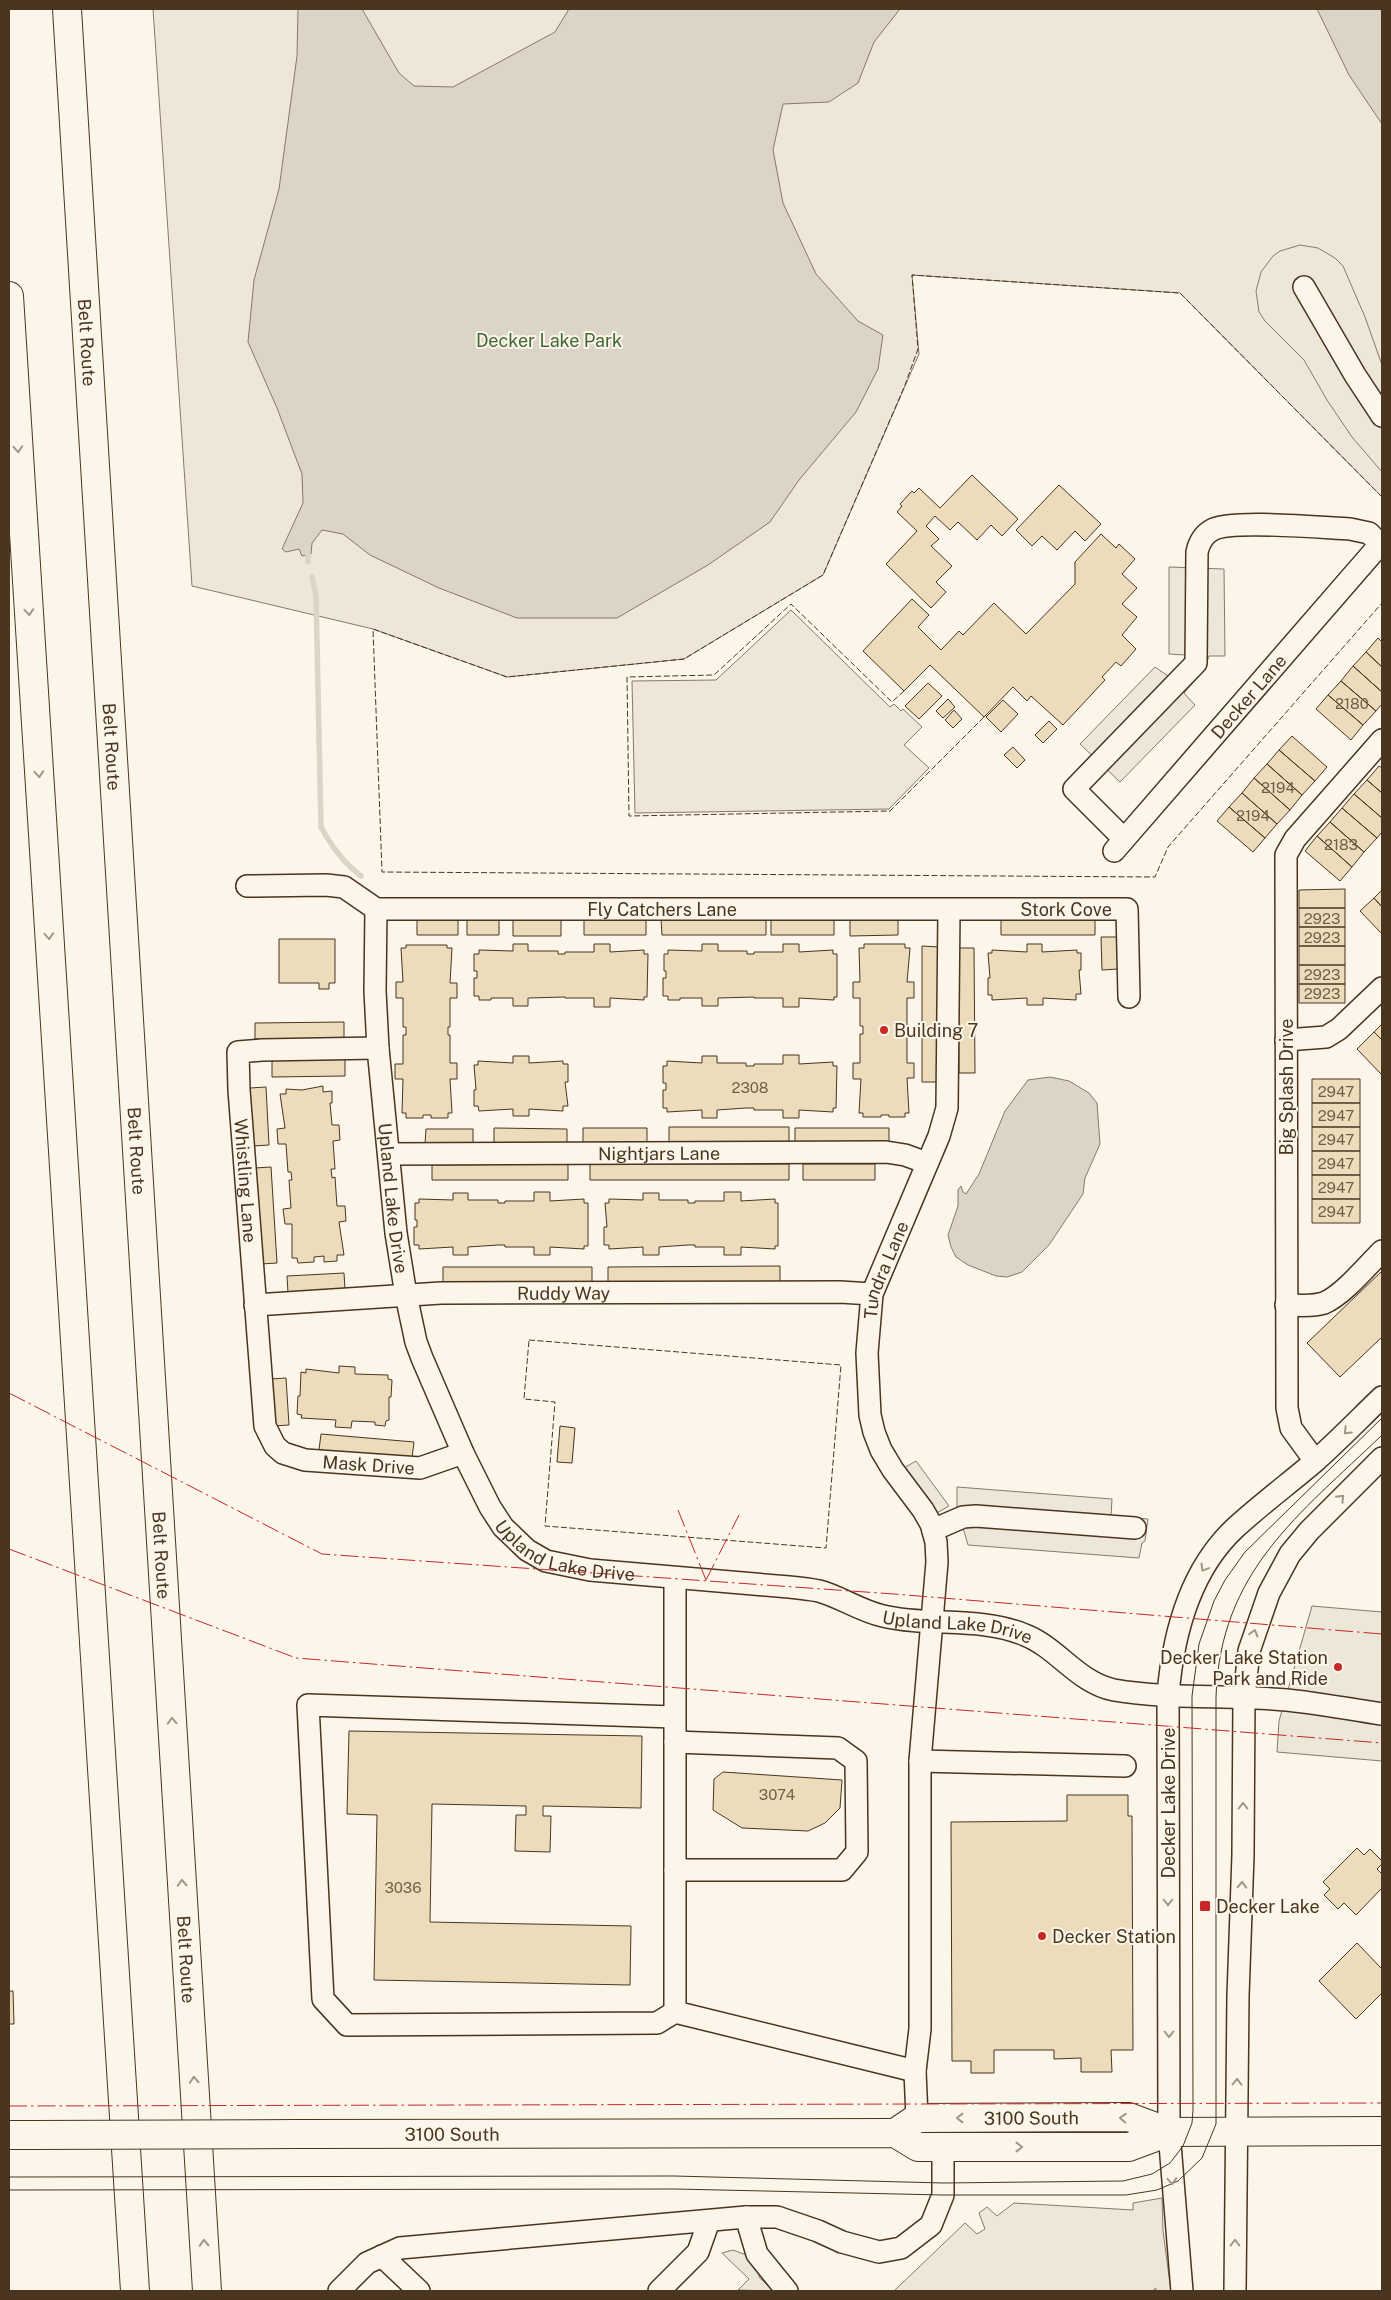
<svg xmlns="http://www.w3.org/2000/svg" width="1391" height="2300" viewBox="0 0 1391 2300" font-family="'Public Sans',sans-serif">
<rect width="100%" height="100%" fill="#fbf6e9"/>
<!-- green -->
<path fill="#ede6d9" stroke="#887966" d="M153,9h1229v488l-202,-204 -268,-18 7,79 -96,221 -139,84 -177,18 -134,-48 -181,-43z
M791,610l99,97 4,-3 7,7 2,-2 19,18 -18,18 25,23 -40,41 -254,4 -3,-132 84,-1z"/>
<!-- parking -->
<path fill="#ede7d9" stroke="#887966" d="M1300,245l18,3 17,10 8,8 22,51 17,48v107l-30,-35 -25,-37 -23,-40 -39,-39 -6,-9 -3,-21 5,-19 12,-16 7,-5z
M1169,567l55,2 1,87h-16l-5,14 -20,23 11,12 -75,77 -40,-38 75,-77 13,9 18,-17 -1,-4 -16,-1z
M916,1461l33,45 -14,8 -31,-46z
M957,1487l155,12 -1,17 37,3 -3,22 -3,2 -3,15 -171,-13 -11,-38z
M1312,1606l70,6v149l-105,-9 2,-31z
M1162,2198l1,33 8,60h-15v-3l-4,3h-258l71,-68 12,11 8,-5 -6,-16 8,-6 10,9 17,-13 119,7v-7z
M733,2250l16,6 10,16v5l14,14 -35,-1 11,-11 -27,-26z"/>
<!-- water -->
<path fill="#dcd4c6" stroke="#887966" d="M298,9h64l37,64 15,13 39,1 102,-55 14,-23h331l-26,33 -16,41 -29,19 -46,2 -10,46 10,53 33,71 42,47 25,14 -5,34 -22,43 -57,68 -29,42 -62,43 -91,53h-100l-78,-30 -69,-33 -27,-21 -21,-4 -10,13 -1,11 -9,2 -3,-7 -13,3 -4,-3 21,-46 -1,-29 -25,-66 -29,-66 6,-62 25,-91 18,-133z
M1317,9h65v115l-33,-49z
M1050,1077l19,4 20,12 8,10 3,41 -15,34 -2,16 -34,51 -27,27 -15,5 -11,-1 -28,-11 -12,-8 -5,-10 -3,-12 10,-29v-16l3,-4 2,6 3,2 13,-20 26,-63 23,-31z"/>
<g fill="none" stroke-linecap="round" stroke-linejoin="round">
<!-- stream -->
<path stroke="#dcd4c6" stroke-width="5.5" d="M308,555v7
M312,577l4,19 5,231c11,20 22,35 40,49"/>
</g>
<!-- building -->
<path fill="#ecdcbc" stroke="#4a3520" d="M972,475l46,44 -16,17 -11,-11 -14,15 -19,-18 -8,8 -15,-14 -9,10 13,13 -8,7 21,20 -16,16 10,10 -15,16 -45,-44 31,-33 -20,-19 5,-6 -2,-2 12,-13 2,2 5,-5 21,20z
M1059,485l42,39 -16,17 -10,-10 -18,19 -15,-14 -10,10 -16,-16z
M1101,534l15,14 3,-4 16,15 -13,15 15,14 -15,16 15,13 -15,18 14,14 -15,17 -5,-4 -14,15 3,3 -42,45 -32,-29 -4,5 -14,-14 -29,30 -54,-52 -26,26 -41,-40 49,-52 17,16 -11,12 23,23 18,-19 4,4 31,-32 32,31 49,-50v-22z
M1378,638l4,4v25l-16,-15z
M1366,652l16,15v25l-29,-26z
M1353,666l29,26v12l-6,7 -35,-30z
M1341,681l35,30 -13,14 -35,-30z
M928,683l14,13 -23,23 -14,-13z
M1328,695l35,30 -12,15 -35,-31z
M948,699l7,8 -12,11 -7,-7z
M1003,700l15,14 -17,18 -15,-15z
M954,710l8,9 -9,9 -8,-8z
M1049,721l8,8 -14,14 -8,-8z
M1292,736l35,31 -12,14 -36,-31z
M1013,747l12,13 -8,8 -13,-13z
M1279,750l36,31 -13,14 -35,-31z
M1267,764l35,31 -12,15 -36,-32z
M1379,766l3,2v25l-15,-13z
M1254,778l36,32 -13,14 -35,-31z
M1367,780l15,13v25l-28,-24z
M1242,793l35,31 -12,14 -36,-31z
M1354,794l28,24v14l-5,6 -35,-30z
M1229,807l36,31 -12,14 -36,-31z
M1342,808l35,30 -13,14 -34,-30z
M1330,822l34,30 -12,15 -35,-31z
M1317,836l35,31 -12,14 -35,-30z
M1345,889v19h-46v-18z
M1382,890v17l-8,-9z
M1374,898l8,9v27l-22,-23z
M1299,908h46v19h-46z
M499,919v16h-32v-15z
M513,919h48v17h-48z
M584,919h62v16h-62z
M661,919h105v16h-104z
M771,919h63v16h-63z
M850,919h48v16l-48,1z
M1001,919h94v16h-94z
M417,920h41v15h-41z
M1299,927h46v19h-46z
M1101,937h17v32l-16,1z
M279,939h56v44h-6v6h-10v-6h-40z
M513,944h15v7h30v3h7v-2h29v-8h16v8l34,-2v4h4l-1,43h-3v3l-34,-2v9h-16v-9h-29v-1l-37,1v8h-15v-8h-22v2h-12v-4h-5v-18h3v-7h-3v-17h5v-4l34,1z
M702,944h16v7h29v3h7v-2h29v-8h16v8l34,-2v4h4v43h-3v3l-35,-2v9h-16v-9h-29v-1l-36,1v8h-16v-8h-22v2h-12v-4h-5v-18h3v-7h-2v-17h4v-4l34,1z
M864,944h41v4h5l-3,34h7v16h-7v28h-2v8h2v29h7v15h-7l2,35h-4v4h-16v-2h-8v2h-18v-4h-4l2,-34h-8v-16h7v-29h3v-8h-3v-28h-7v-16h7l-1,-34h5z
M1027,944h15v8l35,-2v3h4v17h-2l2,24h-5v6l-33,-2v7h-16v-7l-35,2v-5h-4v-17h2l-2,-25h4v-3l35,2z
M406,945h41v3h5l-2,35h7v15h-7v29h-2v8h2v28h7v16h-7l2,34h-4v5h-17v-3h-8v3h-17v-5h-4l1,-34h-8v-15h8v-29h3v-8h-3v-29h-7v-16h7l-2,-34h5z
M922,946l17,1 -1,135h-16z
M1299,946h46v19h-46z
M958,948h16l1,125h-16z
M1299,965h46v19h-46z
M1299,984h46v19h-46z
M344,1022v16l-89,1v-16z
M1382,1024v16l-8,-8z
M1374,1032l8,8v35l-25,-26z
M783,1055h16v9l34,-2v4h4l-1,42h-3v4l-34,-2v8h-16v-8h-29v-2h-8l-29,2v8h-15v-8l-35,2v-4h-4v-18h3v-7h-3v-17h4v-5l35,2v-7h15v7h29v3h8v-2h29z
M513,1056h16v7l34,-2v3h5v18h-3l3,24h-5v5l-34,-2v7h-16v-7l-34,2 -1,-5h-4v-16h2l-2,-25h4v-4l35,2z
M345,1058v18l-73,1v-17z
M1312,1079h48v24h-48z
M323,1086v6l9,-1v12h-2l2,22h7l1,15 -7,1 2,28h-4l1,9 3,-1 2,29h8l1,15 -7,1 5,33h-7v6l-13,1v-6l-10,1v5l-16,1 -1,-5h-5v-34h-7l-2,-15 8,-1 -2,-28h3l-1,-8h-3l-2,-28h-8l-1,-15 8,-1 -5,-34h6v-5l16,1z
M266,1087l3,58 -16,1 -3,-58z
M1312,1103h48v24h-48z
M669,1127h120v17h-120z
M1312,1127h48v24h-48z
M494,1128l73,1v15h-73z
M583,1128h64v16h-64z
M795,1128h94v15h-94z
M426,1129h47v15h-48z
M1312,1151h48v24h-48z
M568,1164v16h-136v-15z
M590,1164h199v16h-199z
M803,1164h72v16h-72z
M271,1167l6,96 -16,1 -6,-96z
M1312,1175h48v24h-48z
M534,1192h16v9l34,-2v4h4v43h-4v3l-34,-2v8h-16v-8h-29v-2h-7l-30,2v8h-15v-8l-34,2v-4h-5v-18h3v-7h-2v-17h4v-4l34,1v-7h15v7h30v3h7v-2h29z
M724,1192h17v9l34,-2v4h3v43h-3v3l-34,-2v8h-17v-8h-29v-2h-7l-29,2v8h-16v-8l-34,2v-4h-5v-18h3l-2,-24h4v-4l34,1v-7h16v7h29v3h7v-2h29z
M1312,1199h48v24h-48z
M780,1266v16l-172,1v-16z
M443,1267h149v16h-149z
M1382,1271v66l-42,40 -33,-34z
M344,1273l1,16 -57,4 -1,-17z
M339,1366l16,1v7l33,1v4l4,1 -1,17h-2v23l-3,1 -1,5 -10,-1v-3l-23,-1 -1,7 -16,-1 1,-7 -35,-2 1,-3 -5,-1 1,-18h2l1,-24 5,1v-4l33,4z
M286,1378l3,47 -16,1 -3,-47z
M560,1426l15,2 -3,35 -15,-1z
M321,1434l93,8 -2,16 -93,-8z
M349,1731l293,5 -1,72 -98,-2v10h8l-1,36 -35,-1 1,-36h10v-9l-94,-2 -2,118 201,4 -1,59 -256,-5 3,-165 -30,-1z
M723,1772l119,8 -2,28 -15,15 -17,8 -66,-3 -29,-18 1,-31z
M1067,1795h61v21h4l1,234h-22l1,22h-31v-14l-27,1v-9h-60v23h-23v-12h-19l-1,-239 116,-1z
M1357,1848l7,7 6,-6 12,12v3l-5,5 5,5v14l-26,27 -12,-12 -6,6 -14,-14 6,-6 -7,-7z
M1357,1943l25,26v24l-26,26 -37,-38z
M9,1991h4l1,33h-5z"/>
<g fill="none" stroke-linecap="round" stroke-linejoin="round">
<!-- minor casing -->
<g stroke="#4a3520" stroke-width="24">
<g id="minor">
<path d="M1304,287l51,88 27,41"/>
<path d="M1124,839l-50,-50 122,-126 1,-111c2,-9 6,-17 15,-22 18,-11 113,-2 138,-1l19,4 11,11"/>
<path id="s1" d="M1114,851l268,-309"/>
<path d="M247,886l79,-1 18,2 32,22"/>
<path id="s2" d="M376,909l-1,82 3,57 18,185 10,62 10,47 6,16 41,95 27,54 13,20 24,23 19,11 44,9 199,17c10,1 20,2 30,4 20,5 41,20 64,25 46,11 97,0 142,19 33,13 53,48 89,55 53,9 107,5 159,9 37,2 73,10 109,15"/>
<path id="s3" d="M376,909h751l2,88"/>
<path d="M1286,1040l40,-3 13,-8 43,-41"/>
<path id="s4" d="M378,1048l-116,2 -24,2 1,38 26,336 10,20 8,7 22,7 115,8 43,-15"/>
<path id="s5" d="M389,1154l497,-2 19,3 22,8"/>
<path id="s6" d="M255,1305l186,-12 399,-1 32,2"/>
<path d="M1286,1305c12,0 26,2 38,-2 19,-8 43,-37 58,-52"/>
<path d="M1315,1461l-24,-33 -4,-20 -1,-553 9,-16 87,-99"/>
<path d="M933,1530l30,-13 13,-1 159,12"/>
<path d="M675,1578v434l240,59"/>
<path d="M674,1717l-366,-12 15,294 24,26 310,-2 18,-11"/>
<path d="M675,1742l163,6 18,13 1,91 -15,18h-167"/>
<path d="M920,1761l205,5"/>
<path id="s7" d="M917,2118l-2,-47 5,-42v-268l17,-199 -1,-20 -5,-18 -8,-14 -30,-40 -12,-20 -7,-18 -4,-17 -3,-62 5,-59 67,-158 8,-28 2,-198"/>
<path d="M746,2217l11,37 30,37"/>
<path d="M382,2256l37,35"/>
<path d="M339,2291l28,-28 33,-15 346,-31h31l41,14 24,11 37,10 22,-4 30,-23 12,-30v-48"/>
<path d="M659,2291l39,-39 11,-31"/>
<path d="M1182,2291l-13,-159 -1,-437c5,-60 21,-123 66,-166 25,-23 53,-44 79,-66 24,-21 46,-44 69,-66"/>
<path d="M1235,2291l3,-295 5,-141 1,-157 5,-47 20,-58 21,-39 19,-23 73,-73"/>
</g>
</g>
<!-- major casing -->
<g stroke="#4a3520" stroke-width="30">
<g id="major">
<path id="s8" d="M895,2133l22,-15 212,-1 40,15"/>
<path id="s9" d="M297,2134l598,-1 23,14h211l40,-15 213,-1"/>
<path d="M9,2135h23"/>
</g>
</g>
<!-- highway casing -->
<g stroke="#4a3520" stroke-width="30">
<g id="highway">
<path id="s10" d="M67,9l140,2282"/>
<path d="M9,296l126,1995"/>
</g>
</g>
<!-- minor -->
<use href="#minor" stroke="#fbf6e9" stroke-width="21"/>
<!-- major -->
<use href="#major" stroke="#fbf6e9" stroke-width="28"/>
<!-- highway -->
<use href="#highway" stroke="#fbf6e9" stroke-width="28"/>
<!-- tram -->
<path stroke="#4a3520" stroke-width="1" d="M9,2177l665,-1 269,7 180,-2 29,-7 18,-11 13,-17 9,-23 1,-13 -1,-414 7,-52 15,-43 11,-21 20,-28 137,-134
M9,2190l666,-1 268,6h183l31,-5 21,-9 24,-23 14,-34v-427c4,-126 83,-182 166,-262"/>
<!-- major-bridge casing -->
<g stroke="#4a3520" stroke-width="30" stroke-linecap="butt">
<path id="major-bridge" d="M32,2135l265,-1"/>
</g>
<!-- major-bridge -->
<use href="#major-bridge" stroke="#fbf6e9" stroke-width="28"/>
<!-- fence -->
<path stroke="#4a3520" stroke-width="1" stroke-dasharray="6 2.5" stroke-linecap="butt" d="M1382,497l-202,-204 -268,-18 6,74 -13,36 -82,190 -139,84 -177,18 -134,-48 9,243 773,5 13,-30 214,-244
M904,691l-12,11 -101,-98 -77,71 -87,2 2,139 261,-5 94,-94
M529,1340l312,25 -15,183 -281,-22 10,-124 -31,-3z"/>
<!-- power -->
<path stroke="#c62828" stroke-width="1" stroke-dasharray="18 4 2.5 4" stroke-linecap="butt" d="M9,1393l313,161 572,40 488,40
M678,1510l28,70
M9,1549l287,109 1086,85
M706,1580l33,-65
M9,2106l1373,-3"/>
</g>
<!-- one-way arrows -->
<defs><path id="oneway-chevron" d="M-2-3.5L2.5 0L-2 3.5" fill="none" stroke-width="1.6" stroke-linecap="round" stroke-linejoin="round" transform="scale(1.25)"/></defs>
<g stroke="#a29684">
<use href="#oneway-chevron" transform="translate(18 449) rotate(86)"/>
<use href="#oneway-chevron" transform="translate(29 612) rotate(86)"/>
<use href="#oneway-chevron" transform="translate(39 774) rotate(86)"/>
<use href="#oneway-chevron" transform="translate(49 936) rotate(86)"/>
<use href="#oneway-chevron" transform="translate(1347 1431) rotate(136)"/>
<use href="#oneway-chevron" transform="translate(1341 1498) rotate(-46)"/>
<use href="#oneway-chevron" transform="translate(1204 1568) rotate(121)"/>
<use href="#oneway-chevron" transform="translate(1254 1633) rotate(-74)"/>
<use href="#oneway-chevron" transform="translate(172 1721) rotate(-93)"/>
<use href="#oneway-chevron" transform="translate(1243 1806) rotate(-90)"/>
<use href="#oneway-chevron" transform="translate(182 1883) rotate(-93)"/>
<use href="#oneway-chevron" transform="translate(1242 1885) rotate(-88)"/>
<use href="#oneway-chevron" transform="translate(1168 1902) rotate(90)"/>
<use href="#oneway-chevron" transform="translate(1169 2034) rotate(90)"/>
<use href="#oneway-chevron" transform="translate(194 2080) rotate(-93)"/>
<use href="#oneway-chevron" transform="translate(1237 2082) rotate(-89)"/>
<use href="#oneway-chevron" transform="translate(960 2118) rotate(180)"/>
<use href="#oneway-chevron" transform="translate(1123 2118) rotate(-176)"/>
<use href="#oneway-chevron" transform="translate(1019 2147)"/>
<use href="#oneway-chevron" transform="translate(1172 2181) rotate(86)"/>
<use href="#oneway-chevron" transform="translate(204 2243) rotate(-93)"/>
<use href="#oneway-chevron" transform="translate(1235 2243) rotate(-90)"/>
</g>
<!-- markers -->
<g fill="#c62828" stroke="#fbf6e9" stroke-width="2">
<circle cx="884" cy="1030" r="5"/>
<circle cx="1338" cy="1667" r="5"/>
<rect x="1199" y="1900" width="12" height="12" rx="2.5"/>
<circle cx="1042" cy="1936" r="5"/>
</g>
<g text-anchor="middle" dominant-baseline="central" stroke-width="4" stroke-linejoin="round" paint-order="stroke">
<!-- number labels -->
<g font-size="15" fill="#725f47">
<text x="1352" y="703">2180</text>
<text x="1278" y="787">2194</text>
<text x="1253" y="815">2194</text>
<text x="1341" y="844">2183</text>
<text x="1322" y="918">2923</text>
<text x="1322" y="937">2923</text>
<text x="1322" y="974">2923</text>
<text x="1322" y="993">2923</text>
<text x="750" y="1087">2308</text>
<text x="1336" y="1091">2947</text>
<text x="1336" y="1115">2947</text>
<text x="1336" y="1139">2947</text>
<text x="1336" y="1163">2947</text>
<text x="1336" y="1187">2947</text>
<text x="1336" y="1211">2947</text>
<text x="777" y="1794">3074</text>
<text x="403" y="1887">3036</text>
</g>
<!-- park labels -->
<g font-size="18" fill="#436837" stroke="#fbf6e9">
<text x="549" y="340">Decker Lake Park</text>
</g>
<!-- street labels -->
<g font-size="18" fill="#4a3520" stroke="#fbf6e9">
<text stroke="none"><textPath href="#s10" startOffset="334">Belt Route</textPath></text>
<text stroke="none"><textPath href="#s1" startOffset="205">Decker Lane</textPath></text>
<text stroke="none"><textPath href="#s10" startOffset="739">Belt Route</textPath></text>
<text stroke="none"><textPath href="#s3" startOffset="286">Fly Catchers Lane</textPath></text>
<text stroke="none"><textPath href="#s3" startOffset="690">Stork Cove</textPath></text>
<text transform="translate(1286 1087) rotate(-90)">Big Splash Drive</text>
<text stroke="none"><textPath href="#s10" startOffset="1144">Belt Route</textPath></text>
<text stroke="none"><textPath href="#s5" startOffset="270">Nightjars Lane</textPath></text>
<text stroke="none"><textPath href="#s4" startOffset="269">Whistling Lane</textPath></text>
<text stroke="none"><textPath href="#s2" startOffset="290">Upland Lake Drive</textPath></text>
<text stroke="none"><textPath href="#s7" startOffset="870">Tundra Lane</textPath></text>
<text stroke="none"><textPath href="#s6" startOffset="309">Ruddy Way</textPath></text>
<text stroke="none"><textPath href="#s4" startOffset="635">Mask Drive</textPath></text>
<text stroke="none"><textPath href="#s2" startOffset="710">Upland Lake Drive</textPath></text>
<text stroke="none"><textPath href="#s10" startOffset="1549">Belt Route</textPath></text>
<text stroke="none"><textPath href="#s2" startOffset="1115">Upland Lake Drive</textPath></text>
<text transform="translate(1168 1803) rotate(-90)">Decker Lake Drive</text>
<text stroke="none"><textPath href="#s10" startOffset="1954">Belt Route</textPath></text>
<text stroke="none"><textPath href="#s8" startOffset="141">3100 South</textPath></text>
<text stroke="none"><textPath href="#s9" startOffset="155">3100 South</textPath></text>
</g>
<!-- poi labels -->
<g font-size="18" fill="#4a3520" stroke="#fbf6e9" text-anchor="start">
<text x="894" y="1030">Building 7</text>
<text x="1328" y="1657" text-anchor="end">Decker Lake Station<tspan x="1328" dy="21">Park and Ride</tspan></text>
<text x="1216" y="1906">Decker Lake</text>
<text x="1052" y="1936">Decker Station</text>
</g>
</g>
<!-- border -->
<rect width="1391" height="2300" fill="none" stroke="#4a3520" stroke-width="20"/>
</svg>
